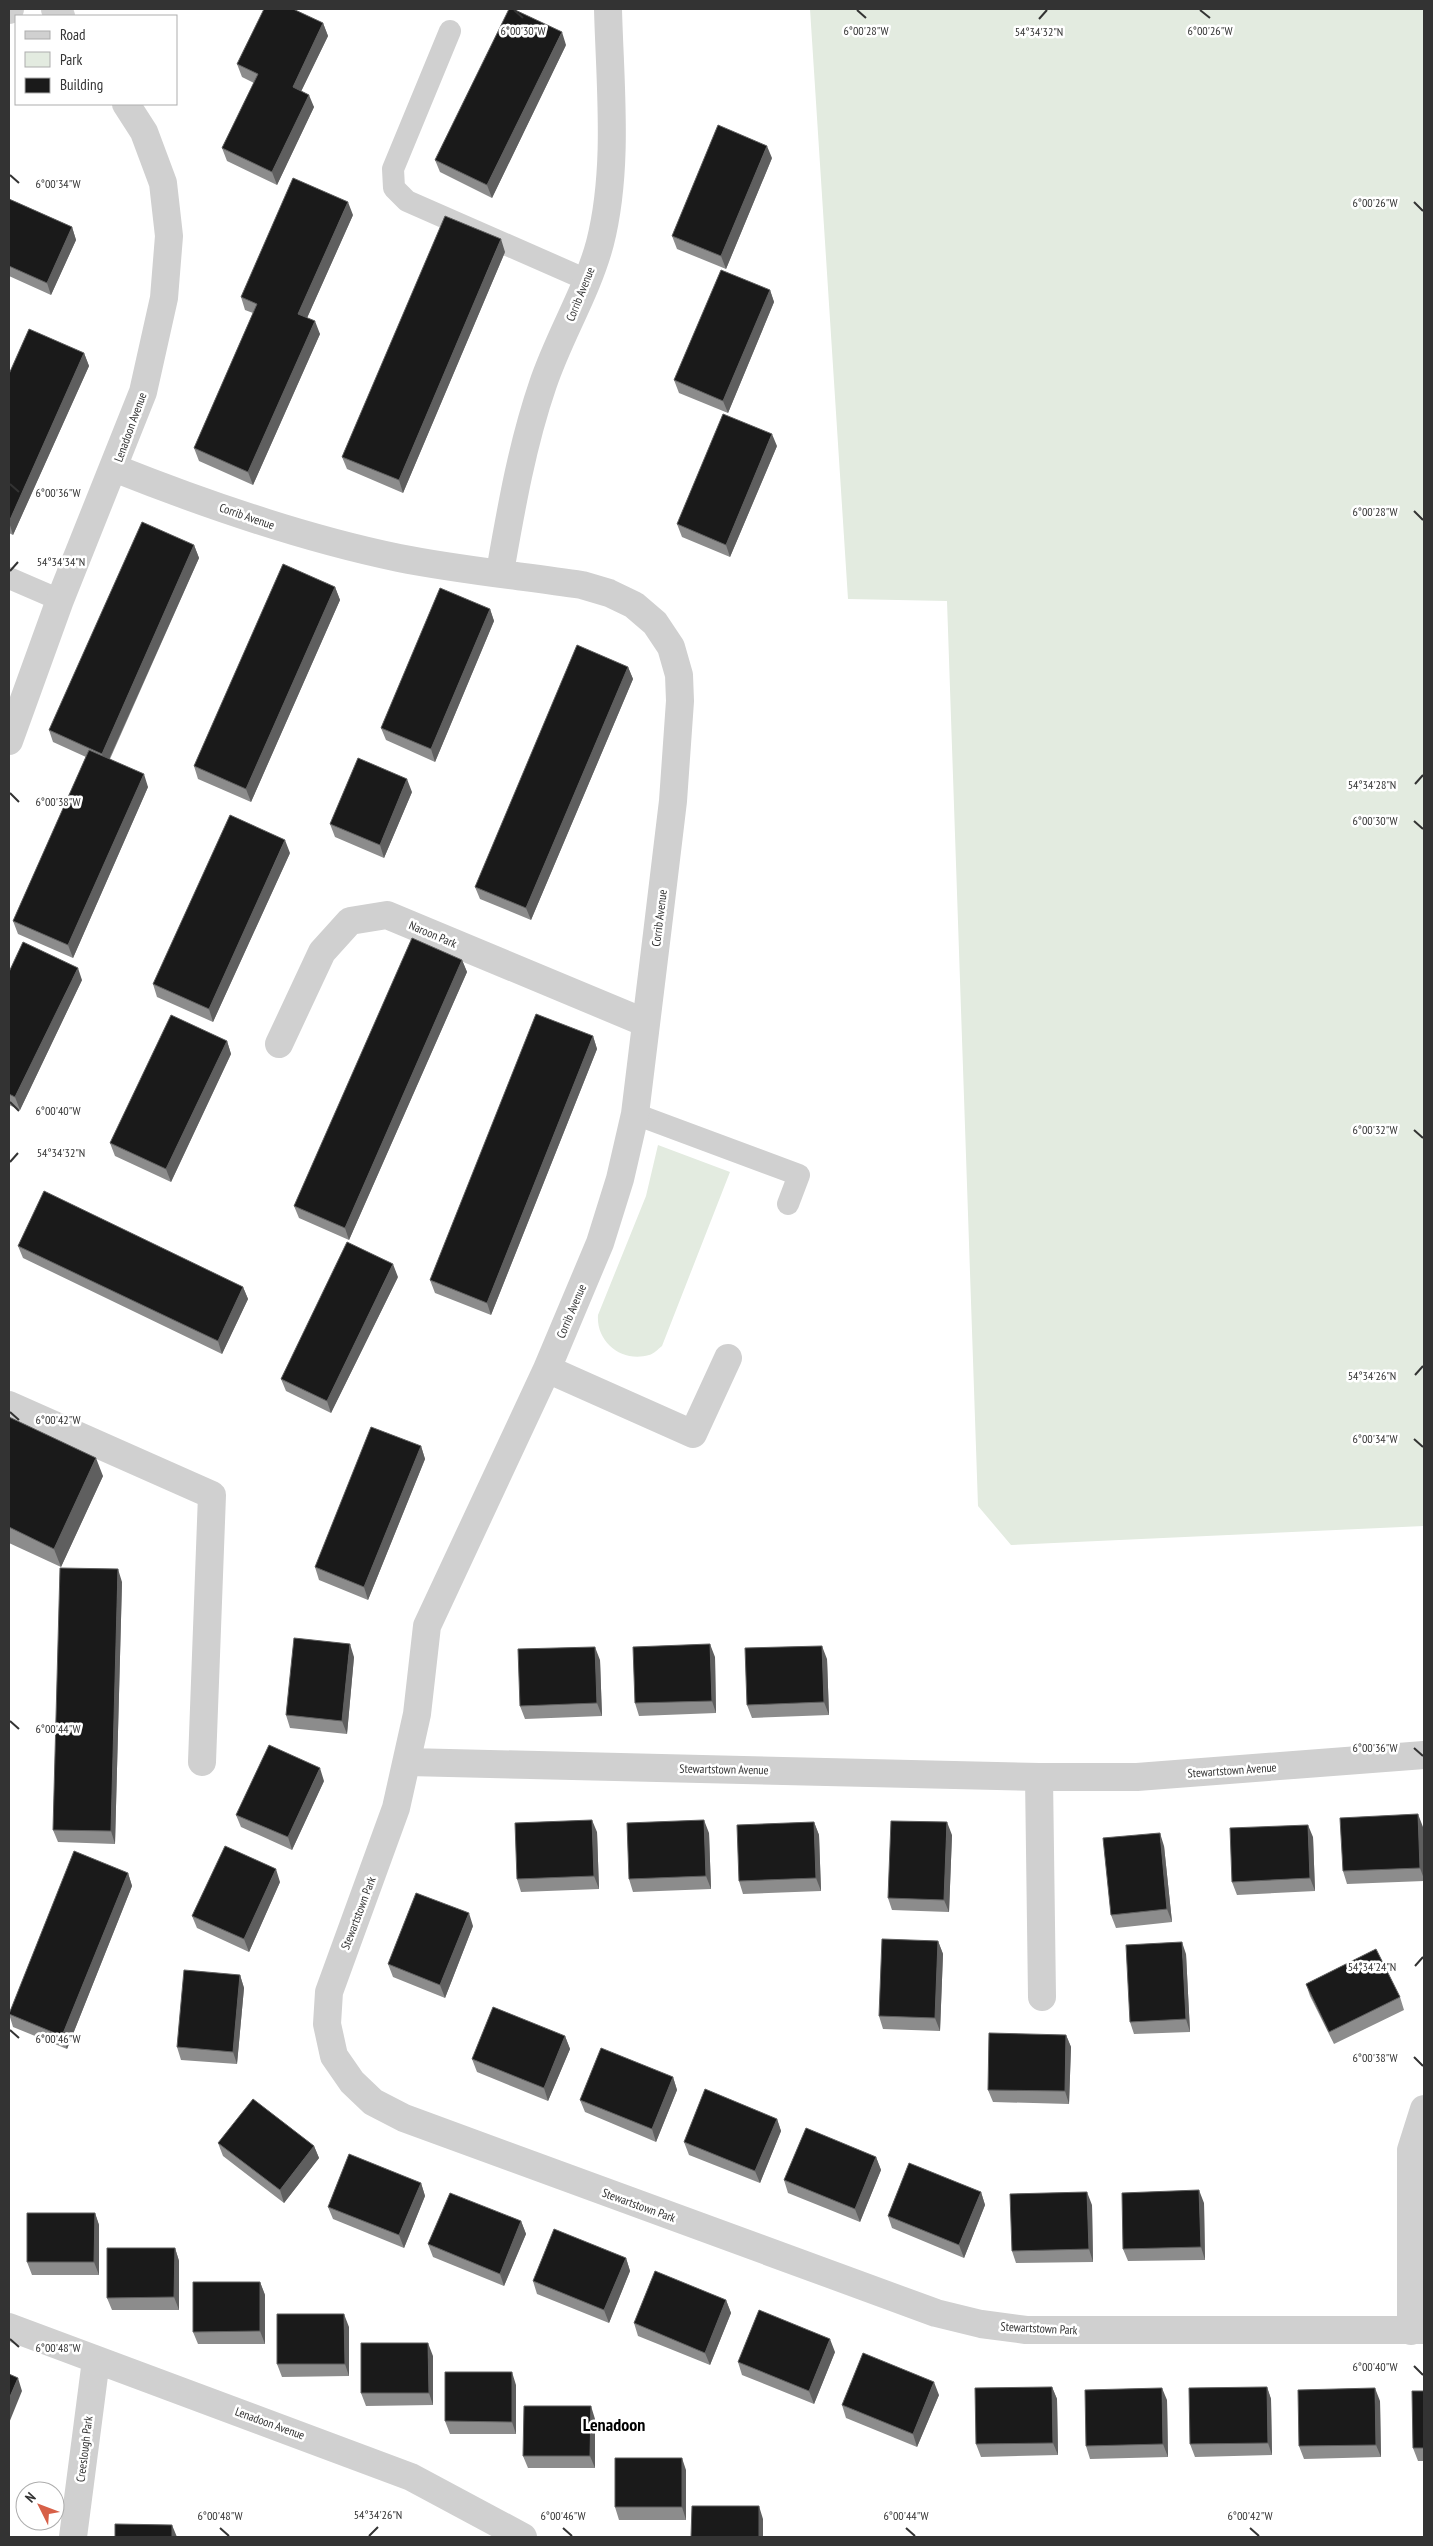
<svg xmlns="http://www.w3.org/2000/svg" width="1433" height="2546" viewBox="0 0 1433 2546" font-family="'PT Sans Narrow',sans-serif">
<rect width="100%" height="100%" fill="#fff"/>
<!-- green -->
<path fill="#e3ebe0" d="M810,9h614v1517l-413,19 -33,-39 -31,-905 -99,-2z
M658,1145l72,27 -68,174c-4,3 -8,8 -13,9 -27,8 -53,-13 -51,-40l48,-119z"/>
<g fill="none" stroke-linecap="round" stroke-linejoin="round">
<!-- service -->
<path stroke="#d0d0d0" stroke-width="22" d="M450,31l-57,138 1,19 13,13 180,79
M9,578l51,22
M635,1114l164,61 -11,29"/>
<!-- minor -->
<path stroke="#d0d0d0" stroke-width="28" d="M55,9l6,7
M114,468c93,37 188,70 285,90 60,12 123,18 183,27l27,8 25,12 21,18 16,24 8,28 1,26 -7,100 -16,133 -22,180 -15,65 -20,64 -53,126 -120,257 -10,88 -21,94 -67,184 -2,32 7,32 18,26 21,20 31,16 532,195 45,11 45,6h398
M500,572c11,-63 22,-127 43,-188 16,-48 44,-92 57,-141 19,-75 10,-158 8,-234
M9,741l51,-141 83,-208 21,-94 5,-62 -6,-53 -19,-51 -18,-28
M279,1044l43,-92 28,-31 37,-6 259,108
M547,1369l146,65 35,-76
M9,1405l203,90 -10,267
M408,1762l631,15h98l287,-22
M1039,1777l3,220
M9,2327l402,150 112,60
M1411,2331v-181l13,-41
M73,2537l23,-177"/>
<!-- tertiary -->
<path stroke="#d0d0d0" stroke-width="28" d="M9,10l1,-1"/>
</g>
<!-- wall -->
<path fill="#8c8c8c" d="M323,23l5,13 -27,55 13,16 -37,78 -50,-24 -5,-13 32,-65 -12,-6 -5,-13z
M566,45l-74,153 -52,-26 -5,-12z
M772,158l-46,111 -49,-20 -5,-13z
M9,199l63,28 4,13 -25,55 -42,-19z
M353,215l-46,103 13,16 -67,151 -54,-24 -5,-13 59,-135 -8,-3 -4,-13z
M505,252l-102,241 -56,-24 -5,-12z
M770,290l4,12 -46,111 -49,-20 -5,-13z
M84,353l5,13 -76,169 -4,-2v-159z
M777,446l-47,111 -48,-20 -5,-13z
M194,545l5,13 -89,201 38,28 -75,171 -55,-24 -5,-13 73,-164 -33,-15 -4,-12z
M335,587l5,13 -89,202 -53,-23 -4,-13z
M490,609l4,12 -59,141 -49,-22 -5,-12z
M628,667l5,12 -102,241 -51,-21 -5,-12z
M412,792l-28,66 -49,-21 -5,-13z
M290,853l-77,169 -56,-25 -4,-13z
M462,960l5,12 -118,268 -50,-22 -5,-12z
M9,972l73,8 -62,130 -11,-5z
M593,1036l4,13 -106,266 -56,-22 -5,-13z
M227,1041l4,13 -60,128 -56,-26 -5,-13z
M18,1246l225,41 5,12 -26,55 -199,-96z
M398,1277l-67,136 -45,-22 -5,-12z
M9,1417l94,59 -42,91 -52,-24z
M421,1446l4,13 -57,141 -49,-20 -4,-13z
M122,1582l-7,262 -57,-2 -5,-12z
M354,1657l-7,77 -57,-6 -4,-13z
M715,1657l1,56 -77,3 -4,-13z
M827,1659l2,56 -77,3 -5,-13z
M600,1660l2,56 -77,3 -5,-13z
M324,1781l-32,69 -51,-23 -5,-12z
M814,1822l5,13 2,56 -78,3 -4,-13z
M1423,1827l1,54 -77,3 -4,-13z
M597,1832l2,57 -78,3 -4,-13z
M709,1833l2,56 -78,3 -4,-13z
M952,1835l-3,77 -57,-2 -4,-12z
M1313,1837l2,54 -78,4 -5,-13z
M1164,1846l8,76 -56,6 -5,-13z
M128,1873l4,13 -65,163 -54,-22 -4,-13z
M280,1882l-31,70 -52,-24 -5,-12z
M473,1926l-28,72 -52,-21 -5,-13z
M938,1941l5,13 -3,77 -57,-2 -4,-13z
M1186,1954l4,78 -56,2 -4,-12z
M240,1975l4,13 -7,76 -56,-4 -4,-13z
M1306,1984l94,13 4,13 -70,34 -24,-48z
M1066,2035l5,12 -2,57 -76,-2 -5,-12z
M565,2036l5,13 -22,52 -71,-29 -5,-13z
M673,2077l4,13 -21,52 -71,-30 -5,-12z
M777,2119l4,12 -21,52 -71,-28 -5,-13z
M218,2143l96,3 5,12 -35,45 -61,-47z
M876,2157l5,13 -21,52 -72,-29 -4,-13z
M421,2183l4,13 -21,52 -71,-29 -5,-12z
M981,2192l4,13 -21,53 -72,-30 -4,-12z
M1204,2203l1,57 -77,1 -5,-12z
M1092,2205l1,57 -77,1 -4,-12z
M95,2213l4,12v50h-67l-5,-13z
M521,2221l5,13 -22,52 -71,-29 -5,-13z
M175,2248l4,13v49h-67l-5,-12z
M626,2258l4,13 -21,52 -72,-29 -4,-13z
M260,2282l5,13v49h-67l-5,-12z
M726,2300l5,13 -21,52 -72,-29 -4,-13z
M349,2327v49l-67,1 -5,-13z
M835,2352l-21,52 -72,-29 -4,-13z
M433,2356v49l-67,1 -5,-13z
M516,2385v49h-66l-5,-13z
M1052,2387l5,12 1,56 -77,2 -5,-13z
M1267,2387l4,12 1,56 -77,2 -5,-13z
M1424,2391v70h-6l-5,-13z
M939,2395l-22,52 -71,-29 -4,-13z
M1167,2400l1,57 -78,2 -4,-13z
M1380,2401l1,56 -77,2 -5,-13z
M595,2419v49h-67l-5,-12z
M686,2470v50h-67l-4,-13z"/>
<!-- shaded-wall -->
<path fill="#5f5f5f" d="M323,23l5,13 -31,64 -4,-13z
M562,32l4,13 -74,153 -5,-13z
M309,95l5,12 -37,78 -5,-13z
M767,146l5,12 -46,111 -5,-13z
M348,202l5,13 -50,112 -5,-13z
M72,227l4,13 -25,55 -4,-12z
M501,239l4,13 -102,241 -4,-13z
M770,290l4,12 -46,111 -5,-12z
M315,321l5,13 -67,151 -5,-13z
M84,353l5,13 -76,169 -4,-13z
M772,434l5,12 -47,111 -4,-12z
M194,545l5,13 -93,208 -4,-12z
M335,587l5,13 -89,202 -5,-13z
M490,609l4,12 -59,141 -4,-13z
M628,667l5,12 -102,241 -5,-12z
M144,774l4,13 -75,171 -5,-13z
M407,779l5,13 -28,66 -4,-13z
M285,840l5,13 -77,169 -4,-13z
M462,960l5,12 -118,268 -4,-12z
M78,968l4,12 -62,130 -5,-13z
M593,1036l4,13 -106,266 -4,-12z
M227,1041l4,13 -60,128 -5,-13z
M393,1264l5,13 -67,136 -4,-12z
M243,1287l5,12 -26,55 -4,-13z
M421,1446l4,13 -57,141 -4,-13z
M96,1458l7,18 -42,91 -7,-18z
M118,1569l4,13 -7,262 -4,-13z
M350,1644l4,13 -7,77 -5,-13z
M710,1644l5,13 1,56 -4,-12z
M822,1646l5,13 2,56 -5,-13z
M595,1647l5,13 2,56 -5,-13z
M320,1768l4,13 -32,69 -4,-13z
M1418,1814l5,13 1,52 -4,-11z
M592,1820l5,12 2,57 -5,-13z
M704,1820l5,13 2,56 -5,-13z
M814,1822l5,13 2,56 -5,-13z
M947,1822l5,13 -3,77 -5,-12z
M1308,1825l5,12 2,54 -5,-13z
M1160,1833l4,13 8,76 -5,-13z
M276,1869l4,13 -31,70 -5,-13z
M128,1873l4,13 -65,163 -5,-13z
M469,1913l4,13 -28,72 -5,-13z
M938,1941l5,13 -3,77 -5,-13z
M1182,1942l4,12 4,78 -4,-13z
M240,1975l4,13 -7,76 -4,-12z
M1066,2035l5,12 -2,57 -4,-13z
M565,2036l5,13 -22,52 -4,-13z
M673,2077l4,13 -21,52 -4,-13z
M777,2119l4,12 -21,52 -5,-12z
M314,2146l5,12 -35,45 -4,-13z
M876,2157l5,13 -21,52 -5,-13z
M421,2183l4,13 -21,52 -5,-13z
M1199,2190l5,13 1,57 -4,-13z
M981,2192l4,13 -21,53 -5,-13z
M1087,2192l5,13 1,57 -4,-13z
M95,2213l4,12v50l-5,-13z
M521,2221l5,13 -22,52 -4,-12z
M175,2248l4,13v49l-5,-13z
M626,2258l4,13 -21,52 -5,-13z
M260,2282l5,13v49l-5,-13z
M726,2300l5,13 -21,52 -5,-12z
M344,2314l5,13v49l-4,-12z
M830,2339l5,13 -21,52 -5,-13z
M428,2343l5,13v49l-4,-12z
M512,2372l4,13v49l-4,-12z
M18,2378l4,13 -13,32v-24z
M934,2382l5,13 -22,52 -4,-13z
M1052,2387l5,12 1,56 -5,-12z
M1267,2387l4,12 1,56 -4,-12z
M1162,2388l5,12 1,57 -5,-13z
M1375,2388l5,13 1,56 -5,-12z
M591,2406l4,13v49l-5,-12z
M682,2458l4,12v50l-4,-13z
M759,2506l4,13v18h-4z
M172,2525l5,12h-5z"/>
<!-- building -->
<path fill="#1a1a1a" stroke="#5f5f5f" d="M264,9h29l30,14 -30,64 16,8 -37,77 -50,-24 36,-74 -21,-10z
M509,9h4l49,23 -75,153 -52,-25z
M718,125l49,21 -46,110 -49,-20z
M293,178l55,24 -50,112 17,7 -67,151 -54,-24 63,-144 -16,-7z
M9,199l63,28 -25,56 -38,-17z
M445,216l56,23 -102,241 -57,-23z
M721,270l49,20 -47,111 -49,-21z
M29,329l55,24 -75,169v-148z
M723,414l49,20 -46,111 -49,-21z
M142,522l52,23 -92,209 -53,-24z
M283,564l52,23 -89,202 -52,-23z
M440,588l50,21 -59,140 -50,-21z
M577,645l51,22 -102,241 -51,-21z
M89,750l55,24 -76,171 -55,-24z
M358,758l49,21 -27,66 -50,-21z
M230,815l55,25 -76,169 -56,-25z
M412,938l50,22 -117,268 -51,-22z
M23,942l55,26 -63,129 -6,-3v-122z
M536,1014l57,22 -106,267 -57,-23z
M171,1015l56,26 -61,128 -56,-26z
M44,1191l199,96 -25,54 -200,-95z
M347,1242l46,22 -66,137 -46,-22z
M9,1417l87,41 -42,91 -45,-22z
M371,1427l50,19 -57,141 -49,-20z
M60,1568l58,1 -7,262 -58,-1z
M294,1638l56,6 -8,77 -56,-6z
M710,1644l2,57 -77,2 -2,-56z
M822,1646l2,56 -77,3 -2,-57z
M595,1647l2,56 -77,3 -2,-57z
M269,1745l51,23 -32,69 -52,-22z
M1418,1814l2,54 -77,3 -3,-53z
M592,1820l2,56 -77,3 -2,-56z
M704,1820l2,56 -77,3 -2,-56z
M891,1821l56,1 -3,78 -56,-2z
M814,1822l2,56 -77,3 -2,-56z
M1308,1825l2,53 -78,4 -2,-54z
M1160,1833l7,76 -56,6 -8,-77z
M225,1846l51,23 -32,70 -52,-23z
M74,1851l54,22 -66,163 -53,-22z
M416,1893l53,20 -29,72 -52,-21z
M882,1939l56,2 -3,77 -56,-2z
M1182,1942l4,77 -56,3 -4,-77z
M1376,1949l24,48 -71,35 -23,-48z
M184,1970l56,5 -7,77 -56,-5z
M493,2007l72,29 -21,52 -72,-29z
M989,2033l77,2 -1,56 -77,-1z
M601,2048l72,29 -21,52 -72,-29z
M705,2089l72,30 -22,52 -71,-29z
M253,2099l61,47 -34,44 -62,-47z
M806,2128l70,29 -21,52 -71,-29z
M349,2154l72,29 -22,52 -71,-28z
M909,2163l72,29 -22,53 -71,-29z
M1199,2190l2,57 -78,2 -1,-56z
M1087,2192l2,57 -77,2 -2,-57z
M450,2193l71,28 -21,53 -72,-30z
M27,2213h68l-1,49h-67z
M554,2229l72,29 -22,52 -71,-29z
M107,2248h68l-1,49 -67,1z
M655,2271l71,29 -21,53 -71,-30z
M193,2282h67v49l-67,1z
M759,2310l71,29 -21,52 -71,-29z
M277,2314h67l1,50h-68z
M361,2343h67l1,50h-68z
M863,2353l71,29 -21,52 -71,-29z
M445,2372h67v50l-67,-1z
M9,2374l9,4 -9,21z
M1052,2387l1,56 -77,1 -1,-56z
M1267,2387l1,56 -78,1 -1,-56z
M1162,2388l1,56 -77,2 -1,-56z
M1375,2388l1,57 -77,1 -1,-56z
M1412,2391h12v57h-11z
M524,2406h67l-1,50h-67z
M615,2458h67v49h-67z
M692,2506h67v31h-68z
M115,2524l57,1v12h-57z"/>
<!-- ticks -->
<path fill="none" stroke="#333" stroke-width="2" d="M514,10l9,8M857,10l9,8M1200,10l10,8M1039,19l8,-9M10,175l9,8M1414,202l9,9M10,484l9,8M1414,511l9,9M10,571l8,-9M1415,784l8,-9M10,793l9,9M1414,821l9,8M10,1102l9,9M1414,1130l9,8M10,1162l8,-9M1415,1375l8,-9M10,1412l9,8M1414,1439l9,8M10,1721l9,8M1414,1748l9,8M1415,1966l8,-9M10,2030l9,8M1414,2057l9,9M10,2339l9,8M1414,2366l9,9M220,2528l9,8M563,2528l9,8M906,2528l9,8M1250,2528l9,8M369,2536l9,-9"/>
<g text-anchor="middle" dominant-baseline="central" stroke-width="5" stroke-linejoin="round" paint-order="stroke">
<!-- street labels -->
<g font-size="12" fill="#333" stroke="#fff">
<text transform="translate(580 294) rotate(-68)">Corrib Avenue</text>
<text transform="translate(130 427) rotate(-70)">Lenadoon Avenue</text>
<text transform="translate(247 516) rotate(19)">Corrib Avenue</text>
<text transform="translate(659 918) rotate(-83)">Corrib Avenue</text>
<text transform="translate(433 934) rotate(23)">Naroon Park</text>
<text transform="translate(571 1311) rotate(-67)">Corrib Avenue</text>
<text transform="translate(724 1769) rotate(1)">Stewartstown Avenue</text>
<text transform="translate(1232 1770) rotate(-4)">Stewartstown Avenue</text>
<text transform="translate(358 1913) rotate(-69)">Stewartstown Park</text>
<text transform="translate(639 2205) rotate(20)">Stewartstown Park</text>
<text transform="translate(1039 2328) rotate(3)">Stewartstown Park</text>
<text transform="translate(270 2423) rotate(20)">Lenadoon Avenue</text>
<text transform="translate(84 2449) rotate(-83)">Creeslough Park</text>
</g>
<!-- district labels -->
<g font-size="18" font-weight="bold" fill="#000" stroke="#fff">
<text x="614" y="2424">Lenadoon</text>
</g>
</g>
<g font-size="12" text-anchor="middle" fill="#333" stroke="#fff" stroke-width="5" stroke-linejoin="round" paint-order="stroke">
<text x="523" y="35">6°00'30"W</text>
<text x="866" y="35">6°00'28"W</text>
<text x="1210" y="35">6°00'26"W</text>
<text x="1039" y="36">54°34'32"N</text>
<text x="58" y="188">6°00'34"W</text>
<text x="1375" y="207">6°00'26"W</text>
<text x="58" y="497">6°00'36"W</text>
<text x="1375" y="516">6°00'28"W</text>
<text x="61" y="566">54°34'34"N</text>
<text x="1372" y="789">54°34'28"N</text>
<text x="58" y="806">6°00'38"W</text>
<text x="1375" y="825">6°00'30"W</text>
<text x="58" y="1115">6°00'40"W</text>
<text x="1375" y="1134">6°00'32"W</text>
<text x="61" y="1157">54°34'32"N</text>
<text x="1372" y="1380">54°34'26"N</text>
<text x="58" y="1424">6°00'42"W</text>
<text x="1375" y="1443">6°00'34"W</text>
<text x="58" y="1733">6°00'44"W</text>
<text x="1375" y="1752">6°00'36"W</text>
<text x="1372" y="1971">54°34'24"N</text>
<text x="58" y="2043">6°00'46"W</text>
<text x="1375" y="2062">6°00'38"W</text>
<text x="58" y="2352">6°00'48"W</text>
<text x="1375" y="2371">6°00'40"W</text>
<text x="378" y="2519">54°34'26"N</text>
<text x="220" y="2520">6°00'48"W</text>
<text x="563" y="2520">6°00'46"W</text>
<text x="906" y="2520">6°00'44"W</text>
<text x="1250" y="2520">6°00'42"W</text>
</g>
<!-- border -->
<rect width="1433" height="2546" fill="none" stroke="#333333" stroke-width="20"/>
<!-- legend -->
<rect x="15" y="15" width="162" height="90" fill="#ffffff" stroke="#adadad"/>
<rect x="25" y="31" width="25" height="8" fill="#d0d0d0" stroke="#adadad"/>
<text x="60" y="40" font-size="15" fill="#333333">Road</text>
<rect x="25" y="52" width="25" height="15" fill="#e3ebe0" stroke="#adadad"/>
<text x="60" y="65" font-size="15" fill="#333333">Park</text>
<rect x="25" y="78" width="25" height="15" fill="#1a1a1a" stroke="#adadad"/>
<text x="60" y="90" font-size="15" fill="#333333">Building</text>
<!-- north arrow -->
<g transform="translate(40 2506) rotate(312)"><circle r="24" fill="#ffffff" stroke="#adadad"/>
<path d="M0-4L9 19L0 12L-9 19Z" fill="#d76048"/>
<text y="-8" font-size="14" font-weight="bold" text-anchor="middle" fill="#333333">N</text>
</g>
</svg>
